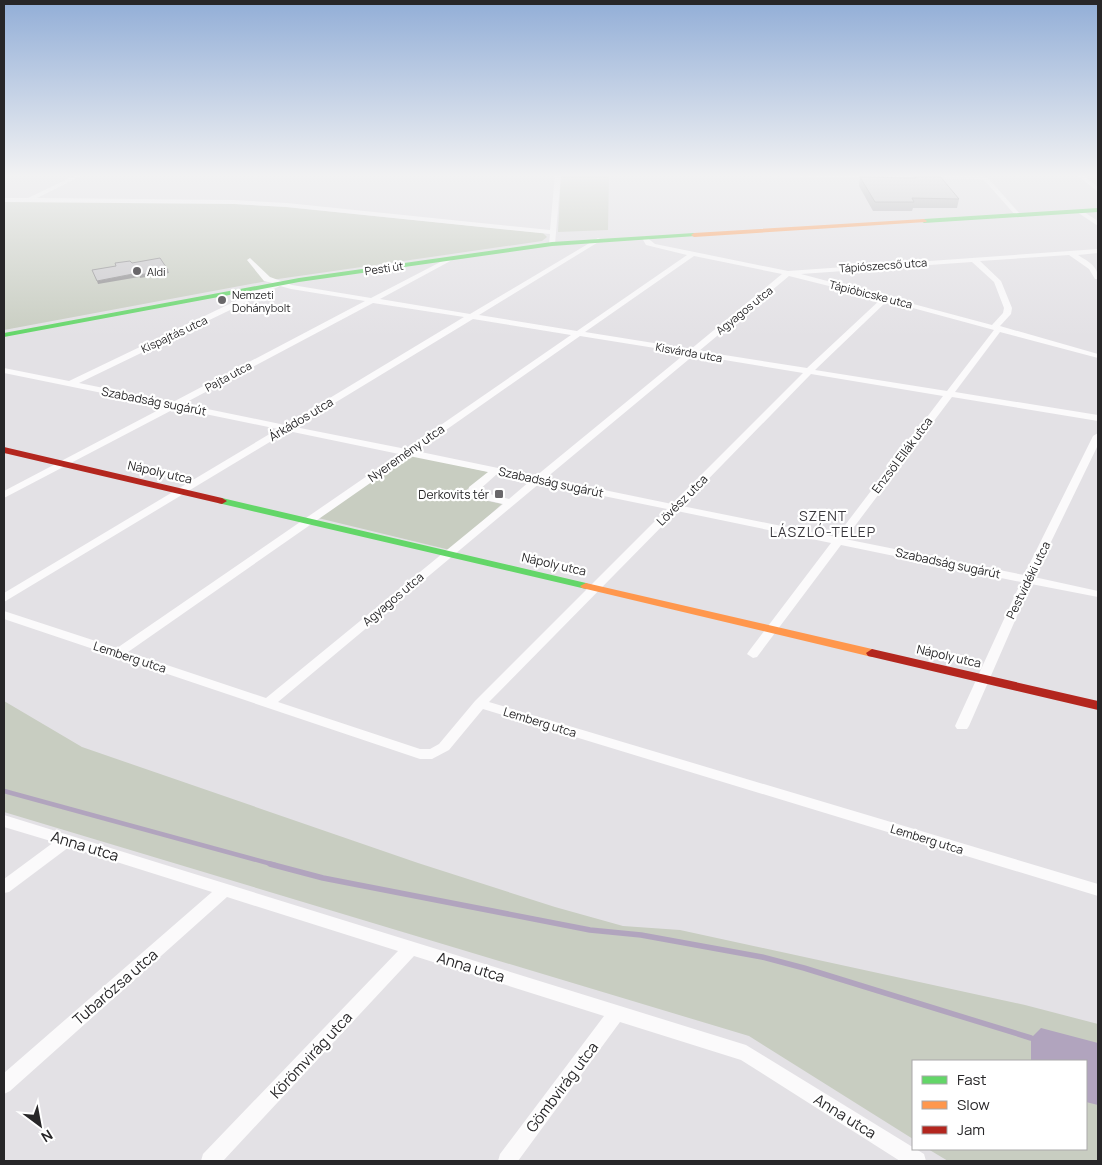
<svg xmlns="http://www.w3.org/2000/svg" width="1102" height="1165" viewBox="0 0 1102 1165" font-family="Manrope,sans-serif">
<rect width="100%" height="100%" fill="#e3e1e5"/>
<!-- green -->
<path fill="#c8cdc1" d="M561,174h48l-1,56 -50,2z
M4,200l217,3 64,4 258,26 4,4 -5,4 -264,38 -274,51z
M415,456l74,16 -29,23 42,9 -52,46 -132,-32 86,-60z
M4,701l78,46 336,116 137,44 68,19 57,4 345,75 73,19v137h-150l-20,-12h158v-88h-173v78l-164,-103 -745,-224z"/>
<!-- water -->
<path fill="#b1a4be" d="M1041,1028l57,15v62l-12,-3v-41h-55v-23z"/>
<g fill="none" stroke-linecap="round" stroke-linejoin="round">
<!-- stream-far1 -->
<path stroke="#b1a4be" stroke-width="4.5" d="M4,791l271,74"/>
<!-- stream -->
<path stroke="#b1a4be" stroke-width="5.5" d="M270,864l53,14 267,52 51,5 121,22 42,11 227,70"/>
<!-- street -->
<path fill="#fbfafb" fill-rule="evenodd" d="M78,174h7l-48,24 197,2 53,3 263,27 5,-56h6l-6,70 -3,2 -3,-2 1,-10 -263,-27 -53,-3 -230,-2v-4h24z
M733,174l247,1 8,3 33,37 -5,1 -32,-36 -5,-1 -243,-3z
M1076,174h6l16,13v5z
M1077,210h4l17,11v5l-21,-14z
M645,236l10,8 133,27 310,-22v4l-20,2c9,6 21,11 20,24h-3l-6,-10 -20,-14 -89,6 21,20 11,27 -1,6 -11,12 98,28v4l-98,-26 -45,60 143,23v6l-146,-24 -107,142 179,36 69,-139 5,-3v12l-64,132 64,14v6l-67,-13 -62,142 -2,3h-10l-2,-3 66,-144 -180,-37 -84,112 -4,1 -6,-4 2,-3 82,-108 -154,-32 -188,191 609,182v12l-615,-187 -34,41 -17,9h-12l-416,-140v-8l113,37 282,-194 -111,-23 -284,171v-9l274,-164 -102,-21 -172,90v-7l162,-85 -162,-33v-5l65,13 204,-98 -9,-2 -17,-21 3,-2 20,19 22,8 79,13 79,-41h4v2l-74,40 90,15 128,-76 2,1v2l-121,74 98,16 110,-76 -41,-10 -4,-7zM694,256l88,18 -91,75 -106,-17zM972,262l22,20 10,26 -1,5 -11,12 -191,-51zM789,276l92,23 -74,69 -108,-17zM280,286l11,3 74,12 -192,101 -94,-19zM887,301l107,29 -47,61 -132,-21zM373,303l91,14 -179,108 -102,-21zM473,319l98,16 -165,114 -111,-22zM580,336l106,17 -150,123 -120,-25zM694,355l109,18 -131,131 -126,-26zM811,374l132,22 -107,141 -154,-31zM409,456l79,16 -19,15 -1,5 5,5 30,7 -237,194 -138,-46zM497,474l33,7 -21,18 -31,-8zM540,483l127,26 -192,192 -36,43 -9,5h-10l-142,-47z
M4,815l742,230 178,109 2,7h-26l-159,-101 -121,-38 -102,139h-20l2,-7 104,-138 -190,-60 -191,205h-22l2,-7 195,-203 -171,-54 -217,194 -6,3v-21l208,-181 -143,-45 -60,45 -5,1v-14l50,-37 -50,-15z"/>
<!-- fast -->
<path fill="#63d668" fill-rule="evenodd" d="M1098,208v4l-174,11 -3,-2 3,-2z
M694,233l3,2 -1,1 -144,10 -253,36 -295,55v-4l295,-55 253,-36z
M222,498l364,85 6,3 -6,3 -368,-86 -1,-2 1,-2z"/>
<!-- slow -->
<path fill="#ff974d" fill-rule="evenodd" d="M924,219l3,2 -1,1 -232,15 -3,-2 3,-2z
M586,583l286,66 6,4 -6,4 -290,-69 -2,-2z"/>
<!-- jam -->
<path fill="#b3261e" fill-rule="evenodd" d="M4,447l218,51 5,3 -5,3 -218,-51z
M872,649l226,52v9l-230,-54 -2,-3z"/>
</g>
<!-- wall -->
<path fill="#adacaf" d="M914,175l45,24 -2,9h-44l-1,3h-39l-14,-25 1,-9 53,1z"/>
<!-- shaded-wall -->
<path fill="#8d8c8e" d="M168,270l1,3 -29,5 -1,-3z
M138,273l1,4 -41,7 -1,-3z"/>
<!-- building -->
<path fill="#c9c8cb" stroke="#8d8c8e" d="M914,175h25l20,24 -47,-1 2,4h-39l-15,-25 56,1z
M160,258l8,12 -29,5 -1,-2 -41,8 -5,-11 24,-4 -1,-3 15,-2 2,2z"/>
<!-- sky -->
<linearGradient id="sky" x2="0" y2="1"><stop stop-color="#92aed7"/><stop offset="0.52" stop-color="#f2f2f3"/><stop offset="1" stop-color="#f2f2f3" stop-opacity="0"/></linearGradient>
<rect width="1102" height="337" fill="url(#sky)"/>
<!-- markers -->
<g fill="#69676a" stroke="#fff" stroke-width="2">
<circle cx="137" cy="271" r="5"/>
<circle cx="222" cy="300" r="5"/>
<rect x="494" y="489" width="10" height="10" rx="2.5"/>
</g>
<g text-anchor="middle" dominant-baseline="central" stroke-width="4.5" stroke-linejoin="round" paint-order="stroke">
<!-- far-street labels -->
<g font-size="11" fill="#272628" stroke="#fff">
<text transform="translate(883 265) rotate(-4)">Tápiószecső utca</text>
<text transform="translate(384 268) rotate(-8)">Pesti út</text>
<text transform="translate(871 294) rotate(14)">Tápióbicske utca</text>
<text transform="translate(744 310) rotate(-39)">Agyagos utca</text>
<text transform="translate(174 334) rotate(-25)">Kispajtás utca</text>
<text transform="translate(689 352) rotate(10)">Kisvárda utca</text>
<text transform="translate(228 376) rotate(-28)">Pajta utca</text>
</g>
<!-- far-poi labels -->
<g font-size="11" fill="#272628" stroke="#fff" text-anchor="start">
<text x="147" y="271">Aldi</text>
<text x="232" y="294">Nemzeti<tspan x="232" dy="13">Dohánybolt</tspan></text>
</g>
<!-- street labels -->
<g font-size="12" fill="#272628" stroke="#fff">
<text transform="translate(154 401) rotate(11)">Szabadság sugárút</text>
<text transform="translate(301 419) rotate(-31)">Árkádos utca</text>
<text transform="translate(406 453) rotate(-35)">Nyeremény utca</text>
<text transform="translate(902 455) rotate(-53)">Enzsöl Ellák utca</text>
<text transform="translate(160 472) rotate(13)">Nápoly utca</text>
<text transform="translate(551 482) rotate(12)">Szabadság sugárút</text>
<text transform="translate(682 500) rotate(-45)">Lövész utca</text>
<text transform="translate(948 563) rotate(12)">Szabadság sugárút</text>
<text transform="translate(554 564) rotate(13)">Nápoly utca</text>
<text transform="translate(1028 580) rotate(-64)">Pestvidéki utca</text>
<text transform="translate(393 599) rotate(-40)">Agyagos utca</text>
<text transform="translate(949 656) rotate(13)">Nápoly utca</text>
<text transform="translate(130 657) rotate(18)">Lemberg utca</text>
<text transform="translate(540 722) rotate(17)">Lemberg utca</text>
<text transform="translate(927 839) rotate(17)">Lemberg utca</text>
</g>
<!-- poi labels -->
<g font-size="12" fill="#272628" stroke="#fff" text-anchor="end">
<text x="489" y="494">Derkovits tér</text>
</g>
<!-- neighbourhood labels -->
<g font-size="14" letter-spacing="1" fill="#3a383d" stroke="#fff">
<text x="823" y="515">SZENT<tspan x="823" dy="16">LÁSZLÓ-TELEP</tspan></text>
</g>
<!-- near-street labels -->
<g font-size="15" fill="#272628" stroke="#fff">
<text transform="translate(85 846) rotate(17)">Anna utca</text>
<text transform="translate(471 967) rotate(17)">Anna utca</text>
<text transform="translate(115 987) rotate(-41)">Tubarózsa utca</text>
<text transform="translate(311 1055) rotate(-47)">Körömvirág utca</text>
<text transform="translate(562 1087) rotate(-53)">Gömbvirág utca</text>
<text transform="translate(845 1116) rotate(32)">Anna utca</text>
</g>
</g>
<!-- border -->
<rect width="1102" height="1165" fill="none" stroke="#272628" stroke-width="10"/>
<!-- legend -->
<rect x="912" y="1060" width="175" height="90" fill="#ffffff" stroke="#a9a8a9"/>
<rect x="922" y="1076" width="25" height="8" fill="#63d668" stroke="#a9a8a9"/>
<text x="957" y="1085" font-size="15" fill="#272628">Fast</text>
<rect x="922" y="1101" width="25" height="8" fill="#ff974d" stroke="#a9a8a9"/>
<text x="957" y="1110" font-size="15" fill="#272628">Slow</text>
<rect x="922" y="1126" width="25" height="8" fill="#b3261e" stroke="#a9a8a9"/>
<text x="957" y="1135" font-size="15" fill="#272628">Jam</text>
<!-- north arrow -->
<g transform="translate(40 1125) rotate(148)" stroke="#ffffff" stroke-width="4" paint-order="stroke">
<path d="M0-4L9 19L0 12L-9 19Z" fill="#272628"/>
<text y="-8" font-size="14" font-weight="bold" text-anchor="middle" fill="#272628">N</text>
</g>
</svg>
